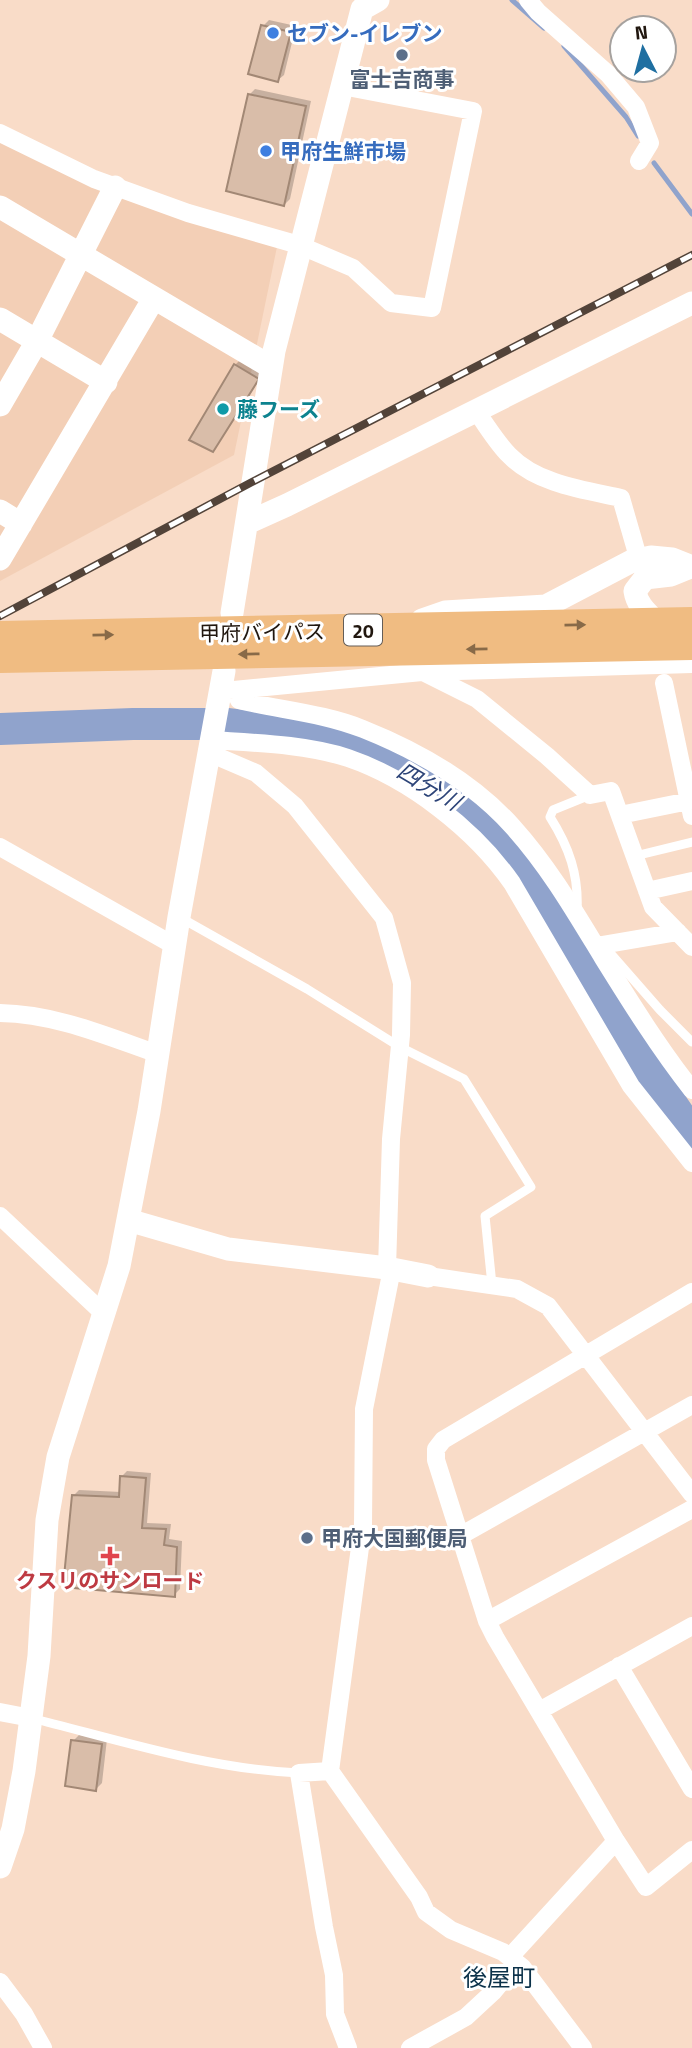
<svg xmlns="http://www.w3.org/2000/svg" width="692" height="2048" viewBox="0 0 692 2048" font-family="'Titillium Web','Noto Sans JP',sans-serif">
<rect width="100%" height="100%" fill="#f9dcc8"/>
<!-- built -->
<path fill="#f3cfb6" d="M0,142l278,100 -44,213 -234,126z"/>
<!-- shadow -->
<path fill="#0003" d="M269,20l27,6 -12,49 -6,5 -15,-54z
M255,89l56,12 -21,98 -6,6 -35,-110z
M241,359l23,13 -52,78 23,-85z
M127,1471l24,2 -4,50 24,1 -2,15 13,2 -2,48 -6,6 -101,-99 6,-6 42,2v-15z
M79,1735l28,4 -5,44 -6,6 -23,-48z"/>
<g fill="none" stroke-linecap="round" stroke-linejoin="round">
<!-- stream -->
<path stroke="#90a3cc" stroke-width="5" d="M512,0l32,28
M564,46l62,71 12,19
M654,163l38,51"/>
<!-- river -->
<path stroke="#90a3cc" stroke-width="32" d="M0,729l133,-5h94l71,8 67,17 49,26 53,34 46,48 43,66 44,76 92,135"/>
</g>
<!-- building -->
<path fill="#d9bda9" stroke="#a28875" stroke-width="2" d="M261,25l30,7 -13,50 -30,-8z
M248,94l58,12 -22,100 -58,-15z
M234,364l25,15 -46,73 -24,-12z
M120,1476l26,2 -4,50 24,1 -2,16 13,2 -2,50 -112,-10 9,-92 47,2z
M71,1740l31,4 -6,47 -31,-5z"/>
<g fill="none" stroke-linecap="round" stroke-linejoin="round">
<!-- service -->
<path stroke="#fff" stroke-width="9" d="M635,856l57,-14
M577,911c2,-36 -8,-64 -27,-94l3,-7 37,-15
M181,918l126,71 93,58 64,32 67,108 -46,29 7,69
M604,946l56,64 32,32
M31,1718c88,22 177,51 268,55"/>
<!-- minor -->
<path stroke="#fff" stroke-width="18" d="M528,0l10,12 70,62 28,33 14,36 -11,18
M0,133l94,46 94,34 111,32 54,23 38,35 41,5 41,-197 -131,-25
M476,411c11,15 21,32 33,44 28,29 75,35 112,43l15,52
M425,673l52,26 70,57 43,39 21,-4 42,116 39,40
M664,683l28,133
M224,689l10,1 188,-18 270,-8
M234,690l5,10c41,10 84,13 124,29 55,22 110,53 150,98 36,40 62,85 90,131 28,45 56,90 89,132
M210,740c45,3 95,4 138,18 62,21 127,72 164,125l119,203 61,77
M207,752l49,21 39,33 89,112 18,65 -1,52 -10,104 -4,129
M620,815l69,-14
M0,847l175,99
M647,891l45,-10
M596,946l82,-14
M0,1013c56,1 106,23 158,41
M0,1216l102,96
M392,1269l-28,140 -1,116 -33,246 89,126 7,15 25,18 52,22 19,15 61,81
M428,1276l89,13 31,17 144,188
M692,1292l-249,148 -7,9v11l51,161 8,16 121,204 30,46 46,-37
M460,1536l232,-131
M487,1621l205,-112
M619,1666l73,123
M539,1711l153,-85
M0,1712l31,6
M330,1771l-31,2 25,154 10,48 1,39 13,34
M510,1957l106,-116
M0,1982l24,32 19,34
M410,2048l56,-31 27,-25 24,-29"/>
<!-- tertiary -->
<path stroke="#fff" stroke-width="23" d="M0,207l271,160
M0,319l106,63
M0,405l37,-64 78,-154
M0,511l21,13
M247,523l40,-18 405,-202
M0,559l154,-261
M232,613l42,-262 88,-342 16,-9
M422,620l23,-8 101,-6 86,-45 19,-4 21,2 20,8
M657,623c-10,-10 -20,-18 -22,-32l10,-13 26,-3 19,-8
M128,1220l100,29 159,19 41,8
M0,1867l13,-38 11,-58 15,-115 8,-136 11,-63 61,-191 30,-155 30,-194 45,-246"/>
<!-- trunk -->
<path stroke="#f0bc82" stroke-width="30" d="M0,636l692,-14
M0,658l692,-13"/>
<!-- rail casing -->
<g stroke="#524339" stroke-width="8">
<path id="rail" d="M0,616l252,-134 440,-227"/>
</g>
<!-- rail -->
<use href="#rail" stroke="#fff" stroke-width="5" stroke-dasharray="16" stroke-linecap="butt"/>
</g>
<!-- one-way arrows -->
<defs><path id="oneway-solid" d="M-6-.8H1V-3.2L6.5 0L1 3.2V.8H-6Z" transform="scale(1.75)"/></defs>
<g fill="#886a48">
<use href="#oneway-solid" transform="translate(575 625) rotate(-1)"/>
<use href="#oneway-solid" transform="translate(103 635) rotate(-1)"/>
<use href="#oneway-solid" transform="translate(477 649) rotate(179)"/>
<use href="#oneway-solid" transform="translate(249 654) rotate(179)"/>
</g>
<!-- markers -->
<g fill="#3f7fe0" stroke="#fff" stroke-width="2.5">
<circle cx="273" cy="33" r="7"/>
<circle cx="266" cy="151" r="7"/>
</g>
<g fill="#5c6f8a" stroke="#fff" stroke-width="2.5">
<circle cx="402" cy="55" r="7"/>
<circle cx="307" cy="1538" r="7"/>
</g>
<circle fill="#0f9aa8" stroke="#fff" stroke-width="2.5" cx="223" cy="409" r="7"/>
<path fill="#e0444e" stroke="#fff" stroke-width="2.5" d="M106.5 1545.5h7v7h7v7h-7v7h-7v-7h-7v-7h7z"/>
<g text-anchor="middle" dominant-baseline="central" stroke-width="6" stroke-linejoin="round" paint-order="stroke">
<!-- shield labels -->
<rect fill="#fff" stroke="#645d57" stroke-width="2" x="344" y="614.5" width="38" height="31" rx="5"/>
<g font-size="19" font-weight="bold" fill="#21170f">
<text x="363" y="630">20</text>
</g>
<!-- shop labels -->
<g font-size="21" font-weight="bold" fill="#366cbe" stroke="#fff" text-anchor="start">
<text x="287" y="33">セブン-イレブン</text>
<text x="280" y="151">甲府生鮮市場</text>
</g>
<!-- service labels -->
<g font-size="21" font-weight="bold" fill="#4e5e75" stroke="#fff">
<text x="402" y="79">富士吉商事</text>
<text x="321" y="1538" text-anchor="start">甲府大国郵便局</text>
</g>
<!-- culture labels -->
<g font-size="21" font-weight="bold" fill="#0d838f" stroke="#fff" text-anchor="start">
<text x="237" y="409">藤フーズ</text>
</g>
<!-- street labels -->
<g font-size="21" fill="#21170f" stroke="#fff">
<text transform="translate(262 632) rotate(-1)">甲府バイパス</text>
</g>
<!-- health labels -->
<g font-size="21" font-weight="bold" fill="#be3a42" stroke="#fff">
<text x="110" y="1580">クスリのサンロード</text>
</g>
<!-- water labels -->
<g font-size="23" font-style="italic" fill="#2d4478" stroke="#fff">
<text transform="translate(429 786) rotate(31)">四分川</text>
</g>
<!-- quarter labels -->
<g font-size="24" fill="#0b3149" stroke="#fff">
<text x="499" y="1977">後屋町</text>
</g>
</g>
<!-- north arrow -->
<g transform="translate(643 49) rotate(354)"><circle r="33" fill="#ffffff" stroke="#a6a29f" stroke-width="2"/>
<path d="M0-5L12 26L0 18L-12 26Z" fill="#1f6fa1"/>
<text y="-10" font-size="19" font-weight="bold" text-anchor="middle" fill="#21170f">N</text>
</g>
</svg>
